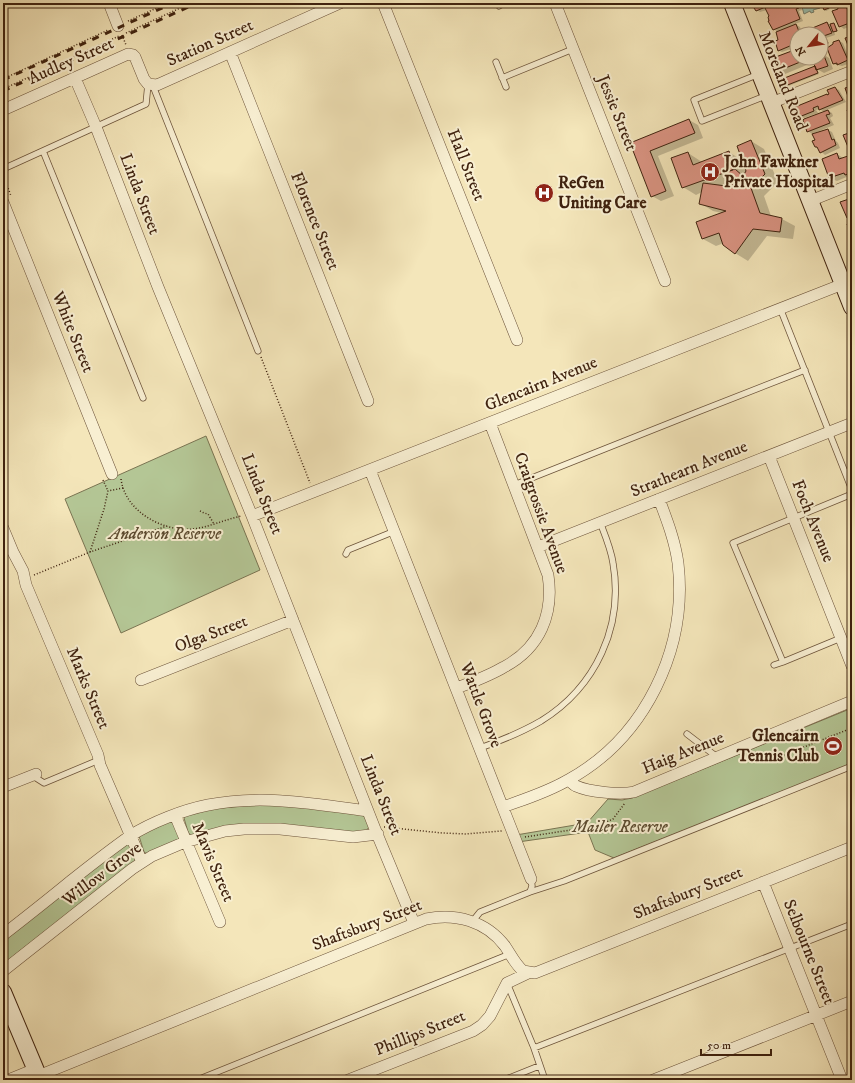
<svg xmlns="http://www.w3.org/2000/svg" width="855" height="1083" viewBox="0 0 855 1083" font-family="'IM FELL DW Pica',serif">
<rect width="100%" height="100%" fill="#f4e6ba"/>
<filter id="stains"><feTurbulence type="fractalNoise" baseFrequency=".005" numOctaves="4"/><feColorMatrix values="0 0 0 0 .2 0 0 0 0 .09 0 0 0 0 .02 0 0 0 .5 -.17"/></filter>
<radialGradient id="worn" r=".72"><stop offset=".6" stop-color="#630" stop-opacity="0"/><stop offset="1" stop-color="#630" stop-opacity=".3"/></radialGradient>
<!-- green -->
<path fill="#b4c695" stroke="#7a7452" d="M206,436l54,134 -139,63 -56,-134z
M852,708v56l-238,94 -19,-8 -7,-18 -70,10 -2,-7 71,-12 21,-24 14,1 10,-2z
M277,803l83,11 6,3 3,10 -3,4 -4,2 -94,-7 -77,10 -3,-4 -4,-14 2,-3 23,-6z
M169,821l5,3 5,13 -1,3 -31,14 -3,-2 -5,-16z
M129,843l7,17 -133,104v-24l121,-96z"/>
<!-- water -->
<path fill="#9cc0af" stroke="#77816f" d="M812,3h6l2,5 -7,2 1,2 -3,1 -1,-2 -6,3 -2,-7z"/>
<!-- shadow -->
<path fill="#0003" fill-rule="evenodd" d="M755,3h30l-3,1 3,2 9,-3 7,4 1,3 -3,1 4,10 -8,3 5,3 3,7h-6v13l-15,5 -4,-2 1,-18 -6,-3 -6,-19 -7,2 -6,-4 -1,-3z
M822,3h6l2,6 -4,2 -2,-1z
M838,3h14v22l-8,4 -4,-3z
M827,23l4,2h4l3,6 -2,1 -2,-1 1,4 -9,3 3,6 -8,2v-12h-8z
M839,41l4,2 8,20 -9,3 -8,-2 -6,-15z
M797,50v8h24v-8l2,4 6,4 4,11 -9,4 -7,-4 2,5 -31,12h-2l31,-17 -3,-7 -29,12 -6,-4z
M835,88l4,2 7,12 -19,8 5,3 1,3 -3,2 4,7 -22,9 -4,-3 17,-19 -6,-3 -3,1 2,3 -14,5 -4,-2 27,-21h1z
M689,120l9,5 5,13 -45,18 16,40 -13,5 -9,-5 -21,-53z
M828,130l4,2 4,9 2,2 2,5 -15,7 -9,-8z
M751,141l13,8 14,33 -14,14 7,20 11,3 13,7 -2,13 -26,-3 -19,25 -13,-8 -11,-10 -8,3 -13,-7 19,-26 -9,-2 -13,-8 2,-11 -6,3 -13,-8 5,-34 14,9 27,-10 14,9zM731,182l5,6 -17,-2z
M837,154l6,4 5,-1 4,2v19l-3,-2 -12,5 -7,-3z"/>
<!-- building -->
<path fill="#db9483" stroke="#3f220f" d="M753,3h22l-19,8 -4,-6z
M778,3h3l1,3 7,-3h5v2l3,-1 2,4 -3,1 4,10 -27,11 -5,-9h1l-1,-4 1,-1 -4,-8z
M821,3h6l2,5 -5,2z
M837,3h8l7,19 -13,5 -7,-16 6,-2z
M827,22l5,11 -11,4v-3h-9l-2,-5z
M834,23l3,8 -4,1 -3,-8z
M796,24l4,10h-3v9l-19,8 -3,-10 3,-1 -2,-8z
M851,29h1v26l-7,-17 4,-1 -1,-3 4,-2z
M824,36l4,7 -6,3 -1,-9z
M839,40l9,20 -11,5v-2l-4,1 -6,-16 6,-4v-2z
M797,49v9h13l-32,13 -5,-13z
M823,53l5,13 -12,4 -4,-12h9v-4z
M815,66l3,7 -33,13 -3,-7z
M852,86v22l-7,-20z
M835,87l8,13 -24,10 -1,-4 -5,2 1,3 -15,6 -4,-10 32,-13v1l2,-1 -2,-4z
M852,108v9l-2,1 -3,-8z
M828,110l2,4 -4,1 4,8 -23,9 -4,-12 1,-1z
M689,119l6,14 -45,18 16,40 -15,6 -21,-54z
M828,129l4,11 2,-1 2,6 -16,8 -3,-6h-2l-3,-6 3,-1 -3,-6z
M852,132v13l-4,2 -5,-12z
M751,140l14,34 -14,14 9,25 22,5 -2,14 -27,-3 -18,25 -12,-9 -4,-12 -17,6 -6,-17 30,-11 -27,-7 4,-21 31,4 -10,-14 11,-4 8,7 3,-5 -9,-25z
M729,151l6,18 -53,19 -11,-30 17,-6 5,13z
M837,153l2,6 9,-3 4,8v9l-7,2 -1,-2 -15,5 -7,-19z
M852,198v18l-5,2 -7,-16z
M852,219v16h-1l-4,-11 3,-1v-3z"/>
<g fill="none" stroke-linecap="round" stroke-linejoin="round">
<!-- lane casing -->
<g stroke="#6c533a" stroke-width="7">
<path id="lane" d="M499,6l5,-3
M496,62l10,25
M759,74l-65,26 8,21 66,-26
M502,78l71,-29
M153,86l105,265
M852,120v1
M43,151l100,247
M3,169l143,-65 2,-20
M780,308l72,182
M514,485l181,-72 110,-43
M346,554l2,-4 47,-19
M841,638l-58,24 -50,-119 119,-49
M774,665l9,-3
M687,734l30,23
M480,748c20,-7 42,-16 61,-27 55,-34 83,-95 72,-158 -2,-14 -8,-28 -13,-41
M33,776l11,7 55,-23
M530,892l34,-11 288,-115
M472,922l8,-10 50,-20 2,-6 -1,-7
M507,983l27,65 11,32
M534,1048l318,-124
M197,1080l313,-126
M504,1080l35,-14"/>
</g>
<!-- street casing -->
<g stroke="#6c533a" stroke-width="12">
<path id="street" d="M109,3l9,23
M383,3l134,337
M555,3l110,278
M230,52l138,349
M75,78l21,49 62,160 94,229 123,313 39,94
M771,103l81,-32
M3,110l125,-56 5,1 2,2 9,22 4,5 9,1 183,-82
M810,201l42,-17
M3,202l109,272
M769,456l83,210
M370,470l161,409
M252,516l591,-232
M3,528l10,24 10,19 3,14 72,170 2,10 42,97
M538,547l314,-124
M141,680l152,-60
M457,688c15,-6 32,-12 47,-21 36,-19 50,-53 44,-92l-58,-152
M569,780c2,2 4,5 7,6 13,6 45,9 58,6l218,-91
M3,787l33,-13
M503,807c22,-8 45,-15 65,-27 77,-42 120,-131 110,-217 -3,-22 -11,-43 -19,-64
M175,815l45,107
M763,882l79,198
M3,935c23,-18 46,-36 69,-55 19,-15 38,-30 58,-44 22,-14 53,-26 78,-31 53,-11 108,-1 160,6
M3,971l129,-102 20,-13 33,-14 40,-11 19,-2h36l73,8 25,-3
M38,1076l388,-157c30,-6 60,2 79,27 6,9 10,18 18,25l12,2 317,-126
M8,1080l27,-11
M348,1080l125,-49 9,-6 8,-9 17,-33 21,-10
M653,1080l199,-79"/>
</g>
<!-- secondary casing -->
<g stroke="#3f220f" stroke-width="18">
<path id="secondary" d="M732,3l120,304
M3,992l37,88"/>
</g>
<!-- path -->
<path stroke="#3f220f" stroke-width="1.5" stroke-dasharray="1 2" stroke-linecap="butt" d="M128,21l40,-18
M126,33l65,-30
M122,35l4,10
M3,79l105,-49
M3,89l116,-53
M4,177l7,19
M261,357l49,126
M121,479c4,32 41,53 72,50 16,-2 31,-9 48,-13
M103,480l5,11
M200,511l4,2 4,1 6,10
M90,552l14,-43 4,-18 15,-3
M34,575l56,-23 77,-26
M755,752l21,6 76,-30
M384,827l58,6 24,1 36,-3
M525,837l72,-11 16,-7 12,-16"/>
<!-- lane -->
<use href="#lane" stroke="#f8efd2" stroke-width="5.5"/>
<!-- street -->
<use href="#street" stroke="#f8efd2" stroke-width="11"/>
<!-- secondary -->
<use href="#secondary" stroke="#f8efd2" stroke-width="16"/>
<!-- rail -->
<path stroke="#3f220f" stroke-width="3" stroke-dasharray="7 7" stroke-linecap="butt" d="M3,80l170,-77
M3,91l194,-88"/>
</g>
<!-- icons -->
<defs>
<g id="hospital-disc" transform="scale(1)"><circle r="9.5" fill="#8f2418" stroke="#f8efd2"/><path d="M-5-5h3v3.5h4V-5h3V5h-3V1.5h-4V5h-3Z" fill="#fff"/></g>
<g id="stadium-disc" transform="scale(1)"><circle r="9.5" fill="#8f2418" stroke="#f8efd2"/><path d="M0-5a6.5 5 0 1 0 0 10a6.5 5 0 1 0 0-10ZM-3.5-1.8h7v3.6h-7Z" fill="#fff"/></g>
</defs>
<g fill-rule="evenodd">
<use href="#hospital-disc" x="710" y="172"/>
<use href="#hospital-disc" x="544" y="193"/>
<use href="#stadium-disc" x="833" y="746"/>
</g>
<g text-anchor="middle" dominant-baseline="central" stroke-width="4" stroke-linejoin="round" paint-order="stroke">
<!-- street labels -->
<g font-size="17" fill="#3f220f" stroke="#f8efd2">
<text transform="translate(210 43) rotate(-24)">Station Street</text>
<text transform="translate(71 61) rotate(-24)">Audley Street</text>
<text transform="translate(783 81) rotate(68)">Moreland Road</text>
<text transform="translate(617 113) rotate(68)">Jessie Street</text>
<text transform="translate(466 165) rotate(68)">Hall Street</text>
<text transform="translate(140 194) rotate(69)">Linda Street</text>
<text transform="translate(315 221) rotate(68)">Florence Street</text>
<text transform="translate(73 332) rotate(68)">White Street</text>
<text transform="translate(541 384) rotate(-22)">Glencairn Avenue</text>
<text transform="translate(689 469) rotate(-22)">Strathearn Avenue</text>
<text transform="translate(262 494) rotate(68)">Linda Street</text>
<text transform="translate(541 513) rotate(70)">Craigrossie Avenue</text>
<text transform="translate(813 521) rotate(68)">Foch Avenue</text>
<text transform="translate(211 634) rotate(-21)">Olga Street</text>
<text transform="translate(88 688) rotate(67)">Marks Street</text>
<text transform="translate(481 705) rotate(69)">Wattle Grove</text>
<text transform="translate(683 753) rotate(-22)">Haig Avenue</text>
<text transform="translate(381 795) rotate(68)">Linda Street</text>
<text transform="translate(213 862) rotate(67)">Mavis Street</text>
<text transform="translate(102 874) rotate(-37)">Willow Grove</text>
<text transform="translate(688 893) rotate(-22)">Shaftsbury Street</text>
<text transform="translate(367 925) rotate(-21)">Shaftsbury Street</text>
<text transform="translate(809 952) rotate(68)">Selbourne Street</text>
<text transform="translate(420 1033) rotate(-22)">Phillips Street</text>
</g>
<!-- poi labels -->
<g font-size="17" font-weight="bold" fill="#3f220f" stroke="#f8efd2" text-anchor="start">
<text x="724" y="162">John Fawkner<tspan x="724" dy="20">Private Hospital</tspan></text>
<text x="558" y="183">ReGen<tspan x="558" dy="20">Uniting Care</tspan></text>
<text x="819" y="736" text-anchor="end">Glencairn<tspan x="819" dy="20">Tennis Club</tspan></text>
</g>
<!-- park labels -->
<g font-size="17" font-style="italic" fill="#5c4b30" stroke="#f8efd2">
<text x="165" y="534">Anderson Reserve</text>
<text x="620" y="827">Mailer Reserve</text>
</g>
</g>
<!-- margin -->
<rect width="855" height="1083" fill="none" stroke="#f4e6ba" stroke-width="16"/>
<rect x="4" y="4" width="847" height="1075" fill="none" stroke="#3f220f" stroke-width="2"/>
<rect x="8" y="8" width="839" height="1067" fill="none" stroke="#3f220f"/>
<!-- north arrow -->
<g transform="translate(809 46) rotate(240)"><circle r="19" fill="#f8efd2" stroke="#ae9d84"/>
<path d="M0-3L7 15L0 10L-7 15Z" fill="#8f2418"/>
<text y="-6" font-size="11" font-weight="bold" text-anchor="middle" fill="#3f220f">N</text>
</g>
<!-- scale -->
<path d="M701 1049v6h70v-6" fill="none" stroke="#3f220f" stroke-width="2"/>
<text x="707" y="1049" font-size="12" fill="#3f220f" stroke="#f8efd2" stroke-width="3" paint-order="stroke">50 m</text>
<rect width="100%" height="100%" filter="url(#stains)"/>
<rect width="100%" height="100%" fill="url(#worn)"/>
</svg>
